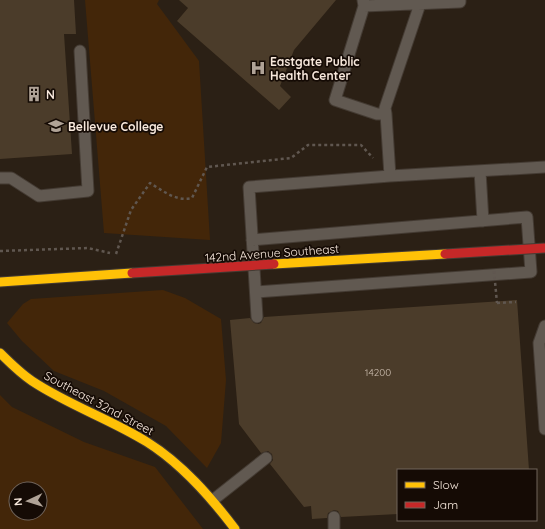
<svg xmlns="http://www.w3.org/2000/svg" width="545" height="529" viewBox="0 0 545 529" font-family="Quicksand,sans-serif">
<rect width="100%" height="100%" fill="#2b2015"/>
<!-- green -->
<path fill="#432609" fill-rule="evenodd" d="M85,0h74l-2,4 42,57 11,179 -106,-7z
M163,290l22,8 36,21 5,61 -5,63 -14,25 -41,-42 -62,-35 -50,-20 -32,-30 -15,-18 16,-19 8,-5z
M0,395l12,12 72,35 71,25 48,62h-203zM16,489h24v24h-24z"/>
<!-- building -->
<path fill="#4b3c2a" d="M0,0h74l2,34h-12l8,120 -72,5z
M179,0h157l-42,50 -14,36 11,11 -12,13 -102,-89 11,-13z
M517,300l12,170h-131v44l-57,3 -3,-6 -4,-1 -6,3 -1,5 -15,1 -1,-13 -7,1 -34,-43 3,-4 -1,-6 -4,-3 -7,2 -22,-29 -9,-104 20,-2 4,5 4,1 3,-1 3,-6z"/>
<g fill="none" stroke-linecap="round" stroke-linejoin="round">
<!-- lane casing -->
<g stroke="#443b33" stroke-width="13">
<path id="lane" d="M363,0l1,6 -29,94 42,14h9l4,62
M364,6l96,-4v-2
M386,114l-1,-6 35,-104
M480,171l3,50
M0,178h11l28,18 49,-5 -8,-140
M252,240l275,-23 4,55 -275,20
M257,317l-8,-130 141,-11 155,-9
M545,326l-6,17 6,86
M213,500l53,-42
M334,517v12"/>
</g>
<!-- slow casing -->
<g stroke="#443b33" stroke-width="11">
<path id="slow" d="M0,282l132,-9
M0,353c10,10 20,20 32,28 36,24 78,38 115,61 35,22 63,54 88,87"/>
</g>
<!-- path -->
<path stroke="#605750" stroke-width="2.5" stroke-dasharray="3 3" stroke-linecap="butt" d="M0,251l88,-3 22,5
M116,254l15,-44 19,-27c13,8 27,19 42,15l15,-31 84,-9 17,-13h53l12,13
M497,303l19,-1"/>
<!-- lane -->
<use href="#lane" stroke="#615951" stroke-width="11"/>
<!-- slow -->
<use href="#slow" stroke="#ffc107" stroke-width="9"/>
<!-- slow-bridge casing -->
<g stroke="#443b33" stroke-width="11" stroke-linecap="butt">
<path id="slow-bridge" d="M274,264l171,-10"/>
</g>
<!-- jam-bridge casing -->
<g stroke="#443b33" stroke-width="11" stroke-linecap="butt">
<path id="jam-bridge" d="M445,254l100,-6
M132,273l142,-9"/>
</g>
<!-- path-bridge -->
<path stroke="#605750" stroke-width="2.5" stroke-dasharray="3 3" stroke-linecap="butt" d="M494,271l3,32"/>
<!-- slow-bridge -->
<use href="#slow-bridge" stroke="#ffc107" stroke-width="9"/>
<!-- jam-bridge -->
<use href="#jam-bridge" stroke="#c62828" stroke-width="9"/>
</g>
<!-- icons -->
<defs>
<g id="hospital-bare" transform="scale(1.2)"><path d="M-5-5h3v3.5h4V-5h3V5h-3V1.5h-4V5h-3Z" fill="#b0a397" stroke="#150b05" stroke-width="2.5" paint-order="stroke"/></g>
<g id="building-bare" transform="scale(1.2)"><path d="M-4-6H4V6H1V3H-1V6H-4ZM-2.5-4.3h1.7v1.8h-1.7ZM.8-4.3h1.7v1.8H.8ZM-2.5-1h1.7V.8h-1.7ZM.8-1h1.7V.8H.8Z" fill="#b0a397" stroke="#150b05" stroke-width="2.5" paint-order="stroke"/></g>
<g id="university-bare" transform="scale(1.2)"><path d="M0-5L7-2L0 1L-7-2ZM-4 1L0 2.5L4 1V4Q0 6-4 4Z" fill="#b0a397" stroke="#150b05" stroke-width="2.5" paint-order="stroke"/></g>
</defs>
<g fill-rule="evenodd">
<use href="#hospital-bare" x="258" y="68"/>
<use href="#building-bare" x="34" y="94"/>
<use href="#university-bare" x="56" y="126"/>
</g>
<g text-anchor="middle" dominant-baseline="central" stroke-width="3.5" stroke-linejoin="round" paint-order="stroke">
<!-- number labels -->
<g font-size="10" fill="#cdbeb0">
<text x="378" y="372">14200</text>
</g>
<!-- poi labels -->
<g font-size="12" font-weight="bold" fill="#f8e9dd" stroke="#150b05" text-anchor="start">
<text x="270" y="61">Eastgate Public<tspan x="270" dy="14">Health Center</tspan></text>
<text x="46" y="94">N</text>
<text x="68" y="126">Bellevue College</text>
</g>
<!-- street labels -->
<g font-size="12" fill="#f8e9dd" stroke="#150b05">
<text transform="translate(272 253) rotate(-4)">142nd Avenue Southeast</text>
<text transform="translate(99 403) rotate(28)">Southeast 32nd Street</text>
</g>
</g>
<!-- legend -->
<rect x="397" y="469" width="140" height="52" fill="#150b05" stroke="#70645b"/>
<rect x="405" y="482" width="20" height="6" fill="#ffc107" stroke="#70645b"/>
<text x="433" y="489" font-size="12" fill="#f8e9dd">Slow</text>
<rect x="405" y="502" width="20" height="6" fill="#c62828" stroke="#70645b"/>
<text x="433" y="509" font-size="12" fill="#f8e9dd">Jam</text>
<!-- north arrow -->
<g transform="translate(28 501) rotate(266)"><circle r="19" fill="#150b05" stroke="#70645b"/>
<path d="M0-3L7 15L0 10L-7 15Z" fill="#b0a397"/>
<text y="-6" font-size="11" font-weight="bold" text-anchor="middle" fill="#f8e9dd">N</text>
</g>
</svg>
